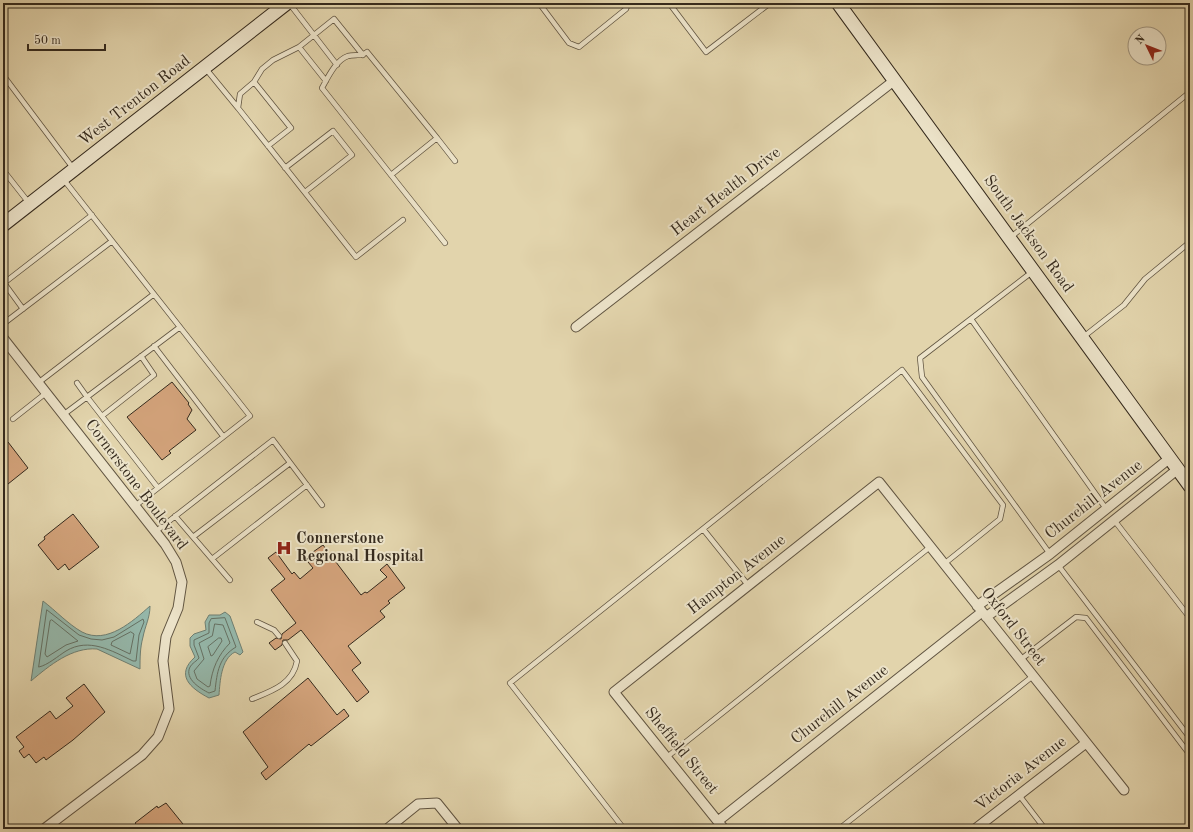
<svg xmlns="http://www.w3.org/2000/svg" width="1193" height="832" viewBox="0 0 1193 832" font-family="'Old Standard TT',serif">
<rect width="100%" height="100%" fill="#e2d4ac"/>
<filter id="stains"><feTurbulence type="fractalNoise" baseFrequency=".005" numOctaves="4"/><feColorMatrix values="0 0 0 0 .2 0 0 0 0 .09 0 0 0 0 .02 0 0 0 .5 -.17"/></filter>
<radialGradient id="worn" r=".72"><stop offset=".6" stop-color="#630" stop-opacity="0"/><stop offset="1" stop-color="#630" stop-opacity=".3"/></radialGradient>
<!-- water -->
<path fill="#95b8ab" stroke="#6f7f72" d="M43,601c13,10 25,23 39,31 25,13 51,-11 68,-26 0,12 -5,20 -7,31 -3,11 -3,21 -3,32l-43,-20c-25,-2 -47,16 -66,32z
M225,612l5,4 13,36 -3,3 -5,-3c-14,7 -15,30 -16,43l-10,3c-19,-10 -34,-23 -14,-41l-5,-11v-8l4,-4 12,-4 -1,-8 4,-7h11z"/>
<g fill="none" stroke-linecap="round" stroke-linejoin="round">
<!-- shore -->
<path stroke="#657164" stroke-width="1" d="M47,610l32,25 12,4 11,1 12,-3 29,-18 1,3 -5,13 -3,26h-3c-21,-10 -44,-24 -67,-10 -8,5 -18,14 -27,16z
M225,618l11,29c-17,10 -19,25 -21,44l-6,2c-8,-4 -25,-14 -19,-26 2,-4 7,-6 9,-9l-5,-13v-5l15,-7v-10l2,-4z
M52,620l26,21 -12,4 -19,12 -2,-3 5,-33z
M215,624l8,1 7,18c-12,12 -18,26 -20,43l-2,1 -11,-8 -3,-8 10,-12 -5,-16 13,-7z
M131,632l3,2 -4,20 -19,-9 1,-3z
M219,638h2l1,3 -9,14 -2,1 -3,-9z"/>
</g>
<!-- building -->
<path fill="#d3a37b" stroke="#352a1d" d="M172,382l17,21 -1,1 4,6 -5,9 9,11 -27,21 2,2 -9,7 -35,-43z
M8,442l20,26 -25,20v-42z
M73,514l26,33 -30,23 -4,-6 -7,6 -20,-25 7,-6 -1,-2z
M323,545l38,50 4,-3 2,1 20,-16 -7,-7 7,-6 18,24 -17,13 2,2 -10,8 5,6 -37,29 13,17 -9,7 17,22 -12,10 -56,-72 -13,10h-5l-1,5 -7,5 -6,-7 7,-5 5,1 1,-5 14,-11 -25,-33 14,-11 -17,-21 8,-6 16,22 2,-2 6,7 13,-11 -5,-6 8,-6 -3,-4z
M308,678l29,37 7,-6 5,7 -38,30 -2,-2 -43,36 -5,-7 7,-6 -25,-35z
M84,684l21,28 -32,28 -27,20 -2,-3 -8,6 -7,-9 -5,4 -5,-7 5,-4 -8,-10 34,-26 6,8 17,-13 -7,-8z
M166,803l21,26h-47l-5,-6 22,-17 1,2z"/>
<g fill="none" stroke-linecap="round" stroke-linejoin="round">
<!-- service casing -->
<g stroke="#605441" stroke-width="6">
<path id="service" d="M289,3l48,62
M539,3l30,40 10,4 47,-38 2,-6
M669,3l37,49 64,-49
M299,47l-26,13 -11,9 -8,13 -14,12 -2,14 118,149 47,-37
M367,52l70,86 -46,37 -69,-87c6,-11 14,-28 26,-32 7,-2 13,1 19,-4z
M206,69l32,39
M3,75l70,93
M326,81l-27,-34 35,-28 29,36
M254,82l37,46 -23,18
M437,138l18,23
M285,168l48,-37 19,24 -47,37
M3,170l26,33
M391,175l54,68
M64,180l186,236 -115,90
M3,211l5,8
M1011,237l179,-145
M1032,272l-112,86 2,19 128,177
M23,309l-19,-26 88,-68
M971,319l136,191
M3,324l109,-83
M1082,338l42,-33 21,-26 45,-37
M154,346l69,90
M38,383l116,-89
M63,415l24,-18 -10,-14
M102,416l52,-41 -13,-19
M13,419l33,-26
M158,488l-71,-91 93,-70
M175,516l55,64
M1114,520l76,98
M703,529l45,56
M155,532l118,-92 49,65
M193,537l97,-74
M212,559l95,-74
M1058,565l132,173
M257,622l17,8 5,6
M1020,660l56,-43 10,1 104,137
M252,699c20,-8 41,-15 45,-38l-12,-18
M667,757l263,-210
M1019,795l26,34
M624,829l-114,-146 392,-313 101,135 -3,14 -56,45
M839,829l194,-153"/>
</g>
<!-- minor casing -->
<g stroke="#605441" stroke-width="11">
<path id="minor" d="M576,327l319,-247
M3,338l162,206 11,18 6,20 -4,26 -12,29 -3,24 6,48 -11,28 -16,18 -98,74
M977,606l73,-52 120,-96
M986,617l72,-52 120,-96
M718,821l264,-209
M387,829l31,-25 19,-1 21,26
M724,829l-110,-137 265,-210 245,308
M975,829l111,-86"/>
</g>
<!-- secondary casing -->
<g stroke="#352a1d" stroke-width="15">
<path id="secondary" d="M838,3l352,483
M3,225l284,-222"/>
</g>
<!-- service -->
<use href="#service" stroke="#ece3c9" stroke-width="4.5"/>
<!-- minor -->
<use href="#minor" stroke="#ece3c9" stroke-width="9"/>
<!-- secondary -->
<use href="#secondary" stroke="#ece3c9" stroke-width="13"/>
</g>
<!-- icons -->
<defs>
<g id="hospital-bare" transform="scale(1.2)"><path d="M-5-5h3v3.5h4V-5h3V5h-3V1.5h-4V5h-3Z" fill="#8f2418" stroke="#ece3c9" stroke-width="2.5" paint-order="stroke"/></g>
</defs>
<g fill-rule="evenodd">
<use href="#hospital-bare" x="284" y="548"/>
</g>
<g text-anchor="middle" dominant-baseline="central" stroke-width="4" stroke-linejoin="round" paint-order="stroke">
<!-- street labels -->
<g font-size="16" fill="#352a1d" stroke="#ece3c9">
<text transform="translate(135 101) rotate(-38)">West Trenton Road</text>
<text transform="translate(726 192) rotate(-38)">Heart Health Drive</text>
<text transform="translate(1028 234) rotate(54)">South Jackson Road</text>
<text transform="translate(136 485) rotate(53)">Cornerstone Boulevard</text>
<text transform="translate(1094 500) rotate(-38)">Churchill Avenue</text>
<text transform="translate(737 575) rotate(-38)">Hampton Avenue</text>
<text transform="translate(1013 627) rotate(52)">Oxford Street</text>
<text transform="translate(840 705) rotate(-38)">Churchill Avenue</text>
<text transform="translate(681 751) rotate(51)">Sheffield Street</text>
<text transform="translate(1021 774) rotate(-38)">Victoria Avenue</text>
</g>
<!-- poi labels -->
<g font-size="16" font-weight="bold" fill="#352a1d" stroke="#ece3c9" text-anchor="start">
<text x="296" y="539">Connerstone<tspan x="296" dy="18">Regional Hospital</tspan></text>
</g>
</g>
<!-- margin -->
<rect width="1193" height="832" fill="none" stroke="#e2d4ac" stroke-width="16"/>
<rect x="4" y="4" width="1185" height="824" fill="none" stroke="#352a1d" stroke-width="2"/>
<rect x="8" y="8" width="1177" height="816" fill="none" stroke="#352a1d"/>
<!-- north arrow -->
<g transform="translate(1147 46) rotate(313)"><circle r="19" fill="#ece3c9" stroke="#a39984"/>
<path d="M0-3L7 15L0 10L-7 15Z" fill="#8f2418"/>
<text y="-6" font-size="11" font-weight="bold" text-anchor="middle" fill="#352a1d">N</text>
</g>
<!-- scale -->
<path d="M28 44v6h77v-6" fill="none" stroke="#352a1d" stroke-width="2"/>
<text x="34" y="44" font-size="12" fill="#352a1d" stroke="#ece3c9" stroke-width="3" paint-order="stroke">50 m</text>
<rect width="100%" height="100%" filter="url(#stains)"/>
<rect width="100%" height="100%" fill="url(#worn)"/>
</svg>
